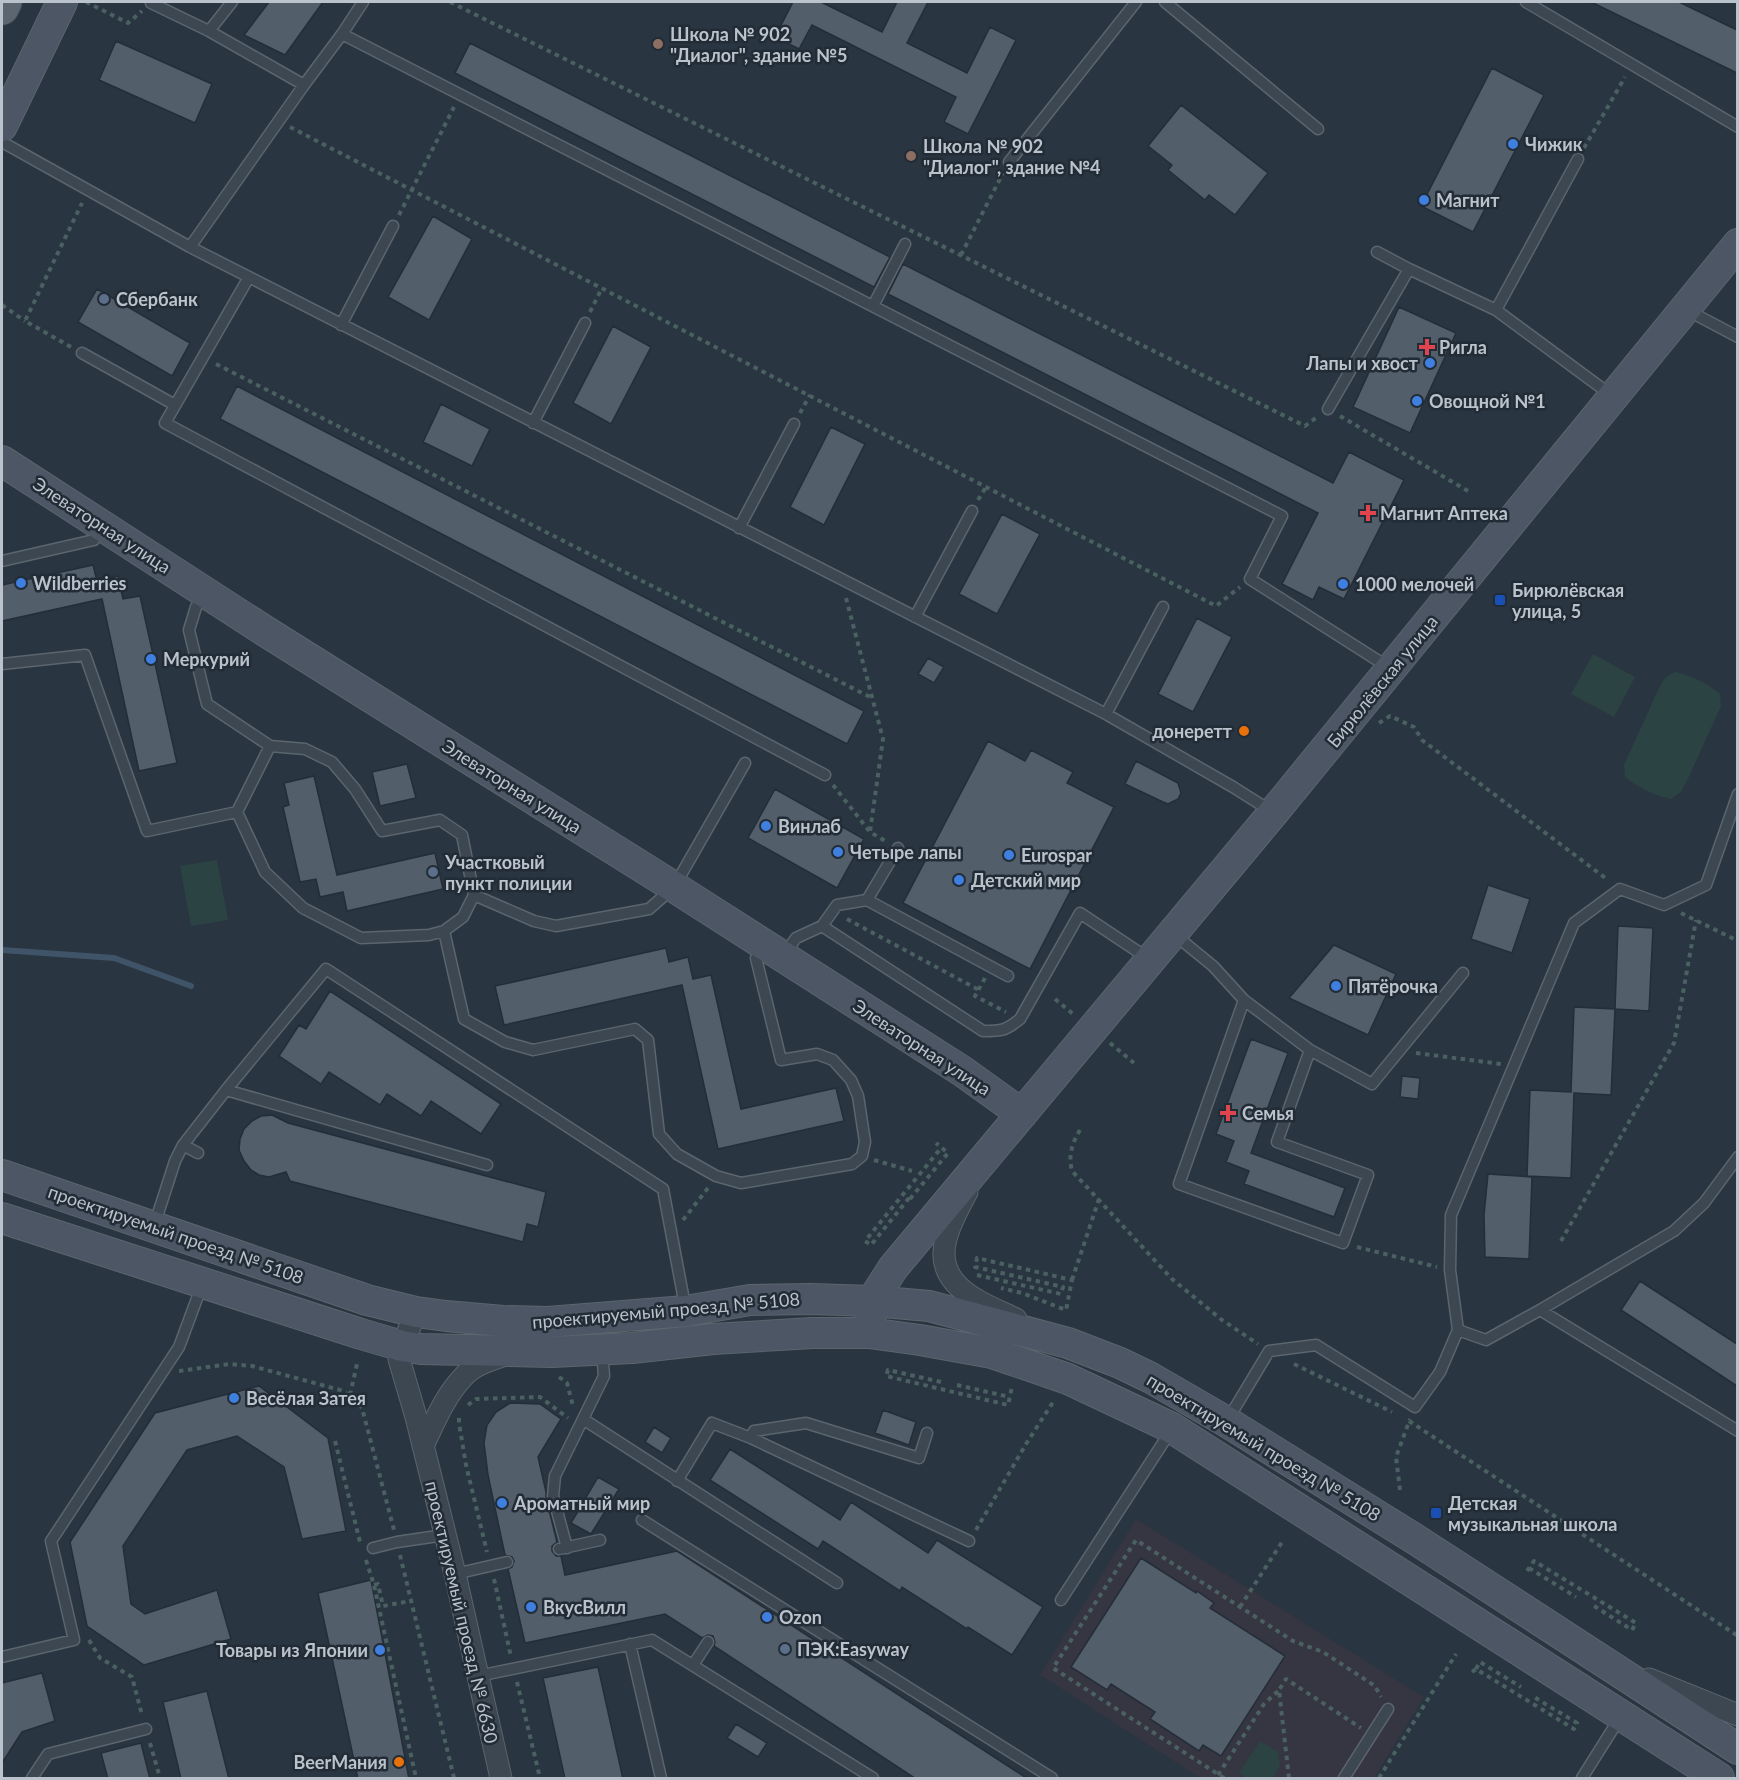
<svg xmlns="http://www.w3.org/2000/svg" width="1739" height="1780" viewBox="0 0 1739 1780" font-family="Lato,sans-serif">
<rect width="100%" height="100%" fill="#293541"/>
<!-- medical -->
<path fill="#363542" d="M1136,1519l288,178 -50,81h-174l-160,-103z"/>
<!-- green -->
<path fill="#2c4343" d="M1593,654l42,23 -21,40 -43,-23z
M1674,672c15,2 35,12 46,22l1,12 -34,75 -6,11 -10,7c-15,-3 -34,-12 -46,-22l-1,-12 34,-75 6,-11z
M217,860l11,60 -37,6 -11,-60z
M1260,1741l18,11 2,15 -7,11h-26l-8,-5z"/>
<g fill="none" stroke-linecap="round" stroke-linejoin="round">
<!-- stream -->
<path stroke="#405469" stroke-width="6" d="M2,950l112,8 77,28"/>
</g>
<!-- building -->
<path fill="#535e6b" stroke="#242e38" stroke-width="1.5" d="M269,2h54l-38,53 -41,-20z
M793,2h28l61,30 15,-30h31l-21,41 60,30 23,-46 26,13 -48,94 -24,-12 12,-25 -144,-72 -13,24 -24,-12z
M1591,2h88l58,28v43z
M116,41l96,43 -17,39 -96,-43z
M470,43l420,214 -16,30 -419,-214z
M1492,68l52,27 -71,137 -52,-26z
M1181,105l87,68 -33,42 -26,-20 -4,5 -37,-30 4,-5 -24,-19z
M433,216l39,23 -43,81 -41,-23z
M903,264l430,219 16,-31 55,28 -60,119 -25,-12 -6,13 -31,-16 36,-71 -430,-219z
M97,289l93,54 -18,33 -94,-54z
M1399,307l57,26 -46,100 -57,-26z
M613,326l38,21 -40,77 -38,-21z
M237,386l627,325 -17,33 -627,-325z
M441,404l49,25 -18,37 -49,-24z
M831,427l34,17 -41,81 -34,-18z
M1002,514l38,20 -43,80 -38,-20z
M93,565l4,16 21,-5 5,23 17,-3 37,167 -38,8 -37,-172 -100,22v-36z
M1197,618l35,19 -39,75 -35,-18z
M928,658l16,9 -10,16 -16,-9z
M988,741l37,20 6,-11 42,22 -6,11 47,24 -84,162 -127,-66z
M1136,761l42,22 3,10 -3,6 -10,5 -5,-2 -38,-18z
M407,764l9,34 -36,8 -8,-34z
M314,776l23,99 98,-22 8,36 -96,22 -4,-19 -23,5 -4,-18 -16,3 -17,-75 6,-2 -5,-22z
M775,789l89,50 -27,49 -89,-50z
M1488,885l42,14 -18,54 -41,-14z
M1618,926l35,2 -4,83 -34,-2z
M1334,945l62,29 -28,61 -79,-37z
M666,948l3,14 19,-5 5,22 18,-4 30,134 95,-21 8,33 -126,28 -36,-164 -178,40 -9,-39z
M330,991l171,113 -20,30 -50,-33 -10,15 -34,-22 -7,11 -51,-33 -8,12 -42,-28 20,-31 7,4z
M1574,1007l41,2 -4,86 -37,-2 -3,85 -44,-2 3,-86 41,2z
M1251,1039l37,14 -37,100 94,35 -11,29 -90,-33 5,-13 -23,-9 8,-21 -18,-7z
M1402,1076l18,2 -2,21 -18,-2z
M272,1115l16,8 258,69 -8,35 -11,-3 -4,18 -233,-61 -4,-9 -17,5 -10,-2 -8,-5 -7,-9 -5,-11 1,-11 4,-10 8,-8 9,-5z
M1488,1174l44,3 -3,82 -44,-2 -1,-42z
M1640,1281l97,63v42l-116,-76z
M259,1386l69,52 18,93 -44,8 -18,-72 -47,-31 -50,14 -64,96 8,58 14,10 72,-24 14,49 -87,26 -57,-39 -17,-84 85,-129z
M510,1403l30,1 21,15 -23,38 8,35v6l11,44 -5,4v5l4,5h5l4,19 112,-24 351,228h-112l-202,-133 1,-4 -2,-6 -5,-1 -6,3 -37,-24 -140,29 -17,-74 4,-2 2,-6 -2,-4 -7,-2 -17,-80 -4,-32 3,-18 9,-13z
M883,1410l33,12 -7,23 -34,-12z
M654,1427l17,11 -9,15 -17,-11z
M730,1449l110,71 11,-18 77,51 9,-13 106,67 -31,48 -44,-28 -1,2 -65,-42 -2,4 -77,-50 -5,8 -108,-69z
M598,1477l21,12 -28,45 -20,-11z
M1141,1558l55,35 1,-2 17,12 -4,5 75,48 -64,100 -18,-11 -4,6 -49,-32 5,-7 -44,-28 -4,6 -36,-23z
M371,1580l38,199h-51l-40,-186z
M598,1667l25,112h-58l-22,-101z
M42,1673l13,48 -33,11 -20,31v-80z
M207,1691l22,88h-48l-18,-77z
M736,1724l31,19 -9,14 -31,-19z
M141,1743l9,36h-42l-7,-26z"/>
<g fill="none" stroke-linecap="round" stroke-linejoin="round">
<!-- lane casing -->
<g stroke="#5b656e" stroke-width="13">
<path id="lane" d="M232,2l-23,29 95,54
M1165,2l153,127
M1526,2l212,125
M151,3l58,28
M342,34l940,482 -32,63 138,88
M2,142l188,105 916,467 127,73 38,24
M1009,162l127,-160
M190,247l114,-162 38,-51 21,-32
M1377,252l32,17 87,41 115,85
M249,277l-84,146 660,352
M873,306l32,-62
M1496,310l82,-151
M1687,310l51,27
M341,325l52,-99
M82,353l93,52
M1328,409l81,-140
M533,423l52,-100
M739,528l55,-104
M2,561l92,-21 9,-13
M915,617l57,-106
M2,664l83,-9 62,176 90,-19 33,-66 -63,-42 -18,-74 7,-23 8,-12
M1106,714l57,-107
M237,812l28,60 38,36 58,30 68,-3 15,-4 19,-14 11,-22 -12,-60 -22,-15 -58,11 -27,-42 -23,-27 -27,-13 -35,-3
M474,895l60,26 22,5 93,-17 25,-22 71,-124
M867,900l141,76
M822,926l161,105c19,0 22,0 37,-12l60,-106 69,46
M444,931l20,88 41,23 28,8 102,-21 13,11 11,94 18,20 39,22 25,7 111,-19 10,-8 3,-14 -7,-46 -7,-16 -18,-20 -16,-6 -36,6 -25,-102 9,-12
M1175,935l38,31 31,34 66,50 62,34 91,-111
M784,955l12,-17 26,-12 15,-21 30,-5 31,-52
M1244,1000l-65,184 164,59 25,-68 -91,-33 33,-92
M226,1090l261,75
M183,1145l15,8
M154,1226l21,-65 8,-16 43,-55 100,-121 337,220 23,122
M1540,1310l134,-79 30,-28 34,-46
M1458,1330l-8,-60 1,-55 123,-292 46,-34 44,16 42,-20 32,-91
M583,1419l254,164
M1227,1421l42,-70 47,-6 99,62 25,-35 18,-42 28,10 54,-30 198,121
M751,1438l3,-7 52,-8 113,35 8,-25
M677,1481l35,-58 39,15 218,103
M642,1520l410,258
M373,1548l24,-6 48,-7
M567,1548l-14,-52 2,-20 49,-100 -2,-25
M559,1549l41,-9
M455,1574l52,-12
M1061,1600l111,-171
M630,1644l31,134
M2,1657l72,-17 -23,-99 128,-194 23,-62
M693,1665l15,-23
M478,1676l174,-36 221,138
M32,1778l16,-24 98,-25
M1344,1778l44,-69
M1582,1778l39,-62"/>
</g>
<!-- street casing -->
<g stroke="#5b656e" stroke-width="23">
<path id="street" d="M967,1192c-8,15 -17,31 -21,47 -13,48 37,64 70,80
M416,1312l-14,34 -3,13 17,58 39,157 46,204
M423,1446c12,-25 23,-53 44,-73 10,-10 25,-13 38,-18
M1649,1679l89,36"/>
</g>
<!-- secondary casing -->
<g stroke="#5b656e" stroke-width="32">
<path id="secondary" d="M2,126l60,-124
M2,461l263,170 409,256 288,184 60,43
M2,1175l365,125 49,12 30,4 57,5 45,1 138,-11 64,-11 60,-1 62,2 57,5 139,37 52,20 31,15 76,44 191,119 320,208
M2,1218l359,116 41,12 19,3 131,3 80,-4 81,-9 99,-6h57l51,7 72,13 76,26 104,49 547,350
M870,1318l2,-17 21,-33 380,-455 465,-569"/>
</g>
<!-- primary casing -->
<g stroke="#47505a" stroke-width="35">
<path id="primary" d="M2,8l3,-6"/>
</g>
<!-- path -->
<path stroke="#4b6061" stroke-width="4" stroke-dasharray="4.5 4.5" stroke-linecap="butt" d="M86,2l42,21 14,-12
M450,2l855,424 12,-9
M290,127l926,479 24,-19
M1584,148l41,-71
M399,215l55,-108
M961,255l42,-82
M2,305l23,16
M590,312l12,-24
M71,347l-46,-26 57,-118
M216,364l656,334
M800,413l10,-18
M1340,416l128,75
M978,500l8,-13
M846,598l37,141 -13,93
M1379,723l11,-7 24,11 8,13 186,140
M833,785l37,47 17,10
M1681,913l57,28
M847,919l132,71
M985,978l-10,18 31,16
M1055,999l18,15
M1110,1043l24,20
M1416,1053l85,11
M1080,1130c-8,13 -12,26 -8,41l100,108 50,41 36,24
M874,1160l38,11
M909,1198l-38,47 -6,-4 76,-93
M910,1199l38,-46 -12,-10
M683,1220l25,-32
M1561,1241l113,-198 22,-123
M1357,1247l80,20
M977,1275l84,19 2,-7 -88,-20 2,-9 95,22 -6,30 -44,-17 -21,-5
M1072,1280l27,-81
M1294,1364l98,48
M179,1371l51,-7 22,2 88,24 10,5 12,13 32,122
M559,1377l8,6 6,23
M941,1382l-53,-12 -2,6 122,29 4,-18
M957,1385l53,12
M350,1395l7,-31
M468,1405l8,-6 64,-2 28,21
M459,1418v5l7,42 21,87
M1409,1421l329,215
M335,1441l25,101
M1400,1490l-4,-33 14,-38
M976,1530l50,-86 29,-45
M400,1555l54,223
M366,1560l8,25 42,193
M1529,1568l47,29
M1527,1571l7,-10 102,62 -4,7 -41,-26
M494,1579l17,78
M374,1585l4,-1 5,22 27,-5
M1240,1607l44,-68
M89,1640l11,18 32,19 10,38
M1476,1669l4,-7 41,25
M1472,1672l4,-3 98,60 3,-6 -43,-26
M517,1682l23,96
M150,1743l10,35
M1218,1775l46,-71 14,-13
M1224,1778l-171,-110 83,-128 157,101 30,11 52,34 6,11
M1289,1778l-10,-88 7,-11 75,49
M1379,1778l77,-124"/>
<!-- lane -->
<use href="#lane" stroke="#3d4751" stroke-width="10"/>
<!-- street -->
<use href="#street" stroke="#3d4751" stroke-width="21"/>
<!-- secondary -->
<use href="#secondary" stroke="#4c5664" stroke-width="30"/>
<!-- primary -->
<use href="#primary" stroke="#5c6671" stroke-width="33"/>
</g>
<!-- markers -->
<g fill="#8d6e63" stroke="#222c36" stroke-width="2">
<circle cx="658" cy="44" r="6"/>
<circle cx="911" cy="156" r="6"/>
</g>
<g fill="#3f7fe0" stroke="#222c36" stroke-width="2">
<circle cx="1513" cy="144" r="6"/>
<circle cx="1424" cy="200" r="6"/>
<circle cx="1430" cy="363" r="6"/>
<circle cx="1417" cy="401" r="6"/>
<circle cx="21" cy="583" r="6"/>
<circle cx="1343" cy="584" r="6"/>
<circle cx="151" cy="659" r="6"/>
<circle cx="766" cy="826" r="6"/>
<circle cx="838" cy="852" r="6"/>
<circle cx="1009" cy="855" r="6"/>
<circle cx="959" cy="880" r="6"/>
<circle cx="1336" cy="986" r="6"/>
<circle cx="234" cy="1398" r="6"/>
<circle cx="502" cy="1503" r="6"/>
<circle cx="531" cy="1607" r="6"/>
<circle cx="767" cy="1617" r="6"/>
<circle cx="380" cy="1650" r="6"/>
</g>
<g fill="#5c6f8a" stroke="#222c36" stroke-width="2">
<circle cx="104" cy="299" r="6"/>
<circle cx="433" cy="872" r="6"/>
<circle cx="785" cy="1649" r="6"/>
</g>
<g fill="#e0444e" stroke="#222c36" stroke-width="2">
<path d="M1424 338h6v6h6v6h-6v6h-6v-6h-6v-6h6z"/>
<path d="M1365 504h6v6h6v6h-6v6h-6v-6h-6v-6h6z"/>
<path d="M1225 1104h6v6h6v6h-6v6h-6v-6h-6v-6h6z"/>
</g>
<g fill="#1a4fb4" stroke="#222c36" stroke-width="2">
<rect x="1494" y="594" width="12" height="12" rx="3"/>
<rect x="1430" y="1507" width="12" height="12" rx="3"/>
</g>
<g fill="#e8710a" stroke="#222c36" stroke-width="2">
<circle cx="1244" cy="731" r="6"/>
<circle cx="399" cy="1762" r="6"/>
</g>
<g text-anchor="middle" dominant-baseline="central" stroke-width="5" stroke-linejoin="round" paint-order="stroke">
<!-- poi labels -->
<g font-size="18" font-weight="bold" fill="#bac2cb" stroke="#222c36" text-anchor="start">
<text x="670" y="34">Школа № 902<tspan x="670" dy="21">"Диалог", здание №5</tspan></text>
<text x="1525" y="144">Чижик</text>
<text x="923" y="146">Школа № 902<tspan x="923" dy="21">"Диалог", здание №4</tspan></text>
<text x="1436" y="200">Магнит</text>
<text x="116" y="299">Сбербанк</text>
<text x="1439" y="347">Ригла</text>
<text x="1418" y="363" text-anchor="end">Лапы и хвост</text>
<text x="1429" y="401">Овощной №1</text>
<text x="1380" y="513">Магнит Аптека</text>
<text x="33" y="583">Wildberries</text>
<text x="1355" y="584">1000 мелочей</text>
<text x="1512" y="590">Бирюлёвская<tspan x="1512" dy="21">улица, 5</tspan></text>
<text x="163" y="659">Меркурий</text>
<text x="1232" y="731" text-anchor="end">донеретт</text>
<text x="778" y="826">Винлаб</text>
<text x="850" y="852">Четыре лапы</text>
<text x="1021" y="855">Eurospar</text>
<text x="445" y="862">Участковый<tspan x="445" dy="21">пункт полиции</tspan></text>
<text x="971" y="880">Детский мир</text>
<text x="1348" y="986">Пятёрочка</text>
<text x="1242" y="1113">Семья</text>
<text x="246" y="1398">Весёлая Затея</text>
<text x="514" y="1503">Ароматный мир</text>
<text x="1448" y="1503">Детская<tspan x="1448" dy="21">музыкальная школа</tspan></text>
<text x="543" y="1607">ВкусВилл</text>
<text x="779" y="1617">Ozon</text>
<text x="797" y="1649">ПЭК:Easyway</text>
<text x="368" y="1650" text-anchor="end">Товары из Японии</text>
<text x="387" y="1762" text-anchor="end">BeerМания</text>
</g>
<!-- street labels -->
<g font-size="18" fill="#bac2cb" stroke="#222c36">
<text transform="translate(102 525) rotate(33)">Элеваторная улица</text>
<text transform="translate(1382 681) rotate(-51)">Бирюлёвская улица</text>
<text transform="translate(512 786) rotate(32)">Элеваторная улица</text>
<text transform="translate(922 1047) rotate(33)">Элеваторная улица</text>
<text transform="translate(176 1234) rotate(19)">проектируемый проезд № 5108</text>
<text transform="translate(666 1310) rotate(-5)">проектируемый проезд № 5108</text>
<text transform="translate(1264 1447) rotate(31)">проектируемый проезд № 5108</text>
<text transform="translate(462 1612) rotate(77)">проектируемый проезд № 6630</text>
</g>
</g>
<!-- border -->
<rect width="1739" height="1780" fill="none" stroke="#bac2cb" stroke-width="6"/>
</svg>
